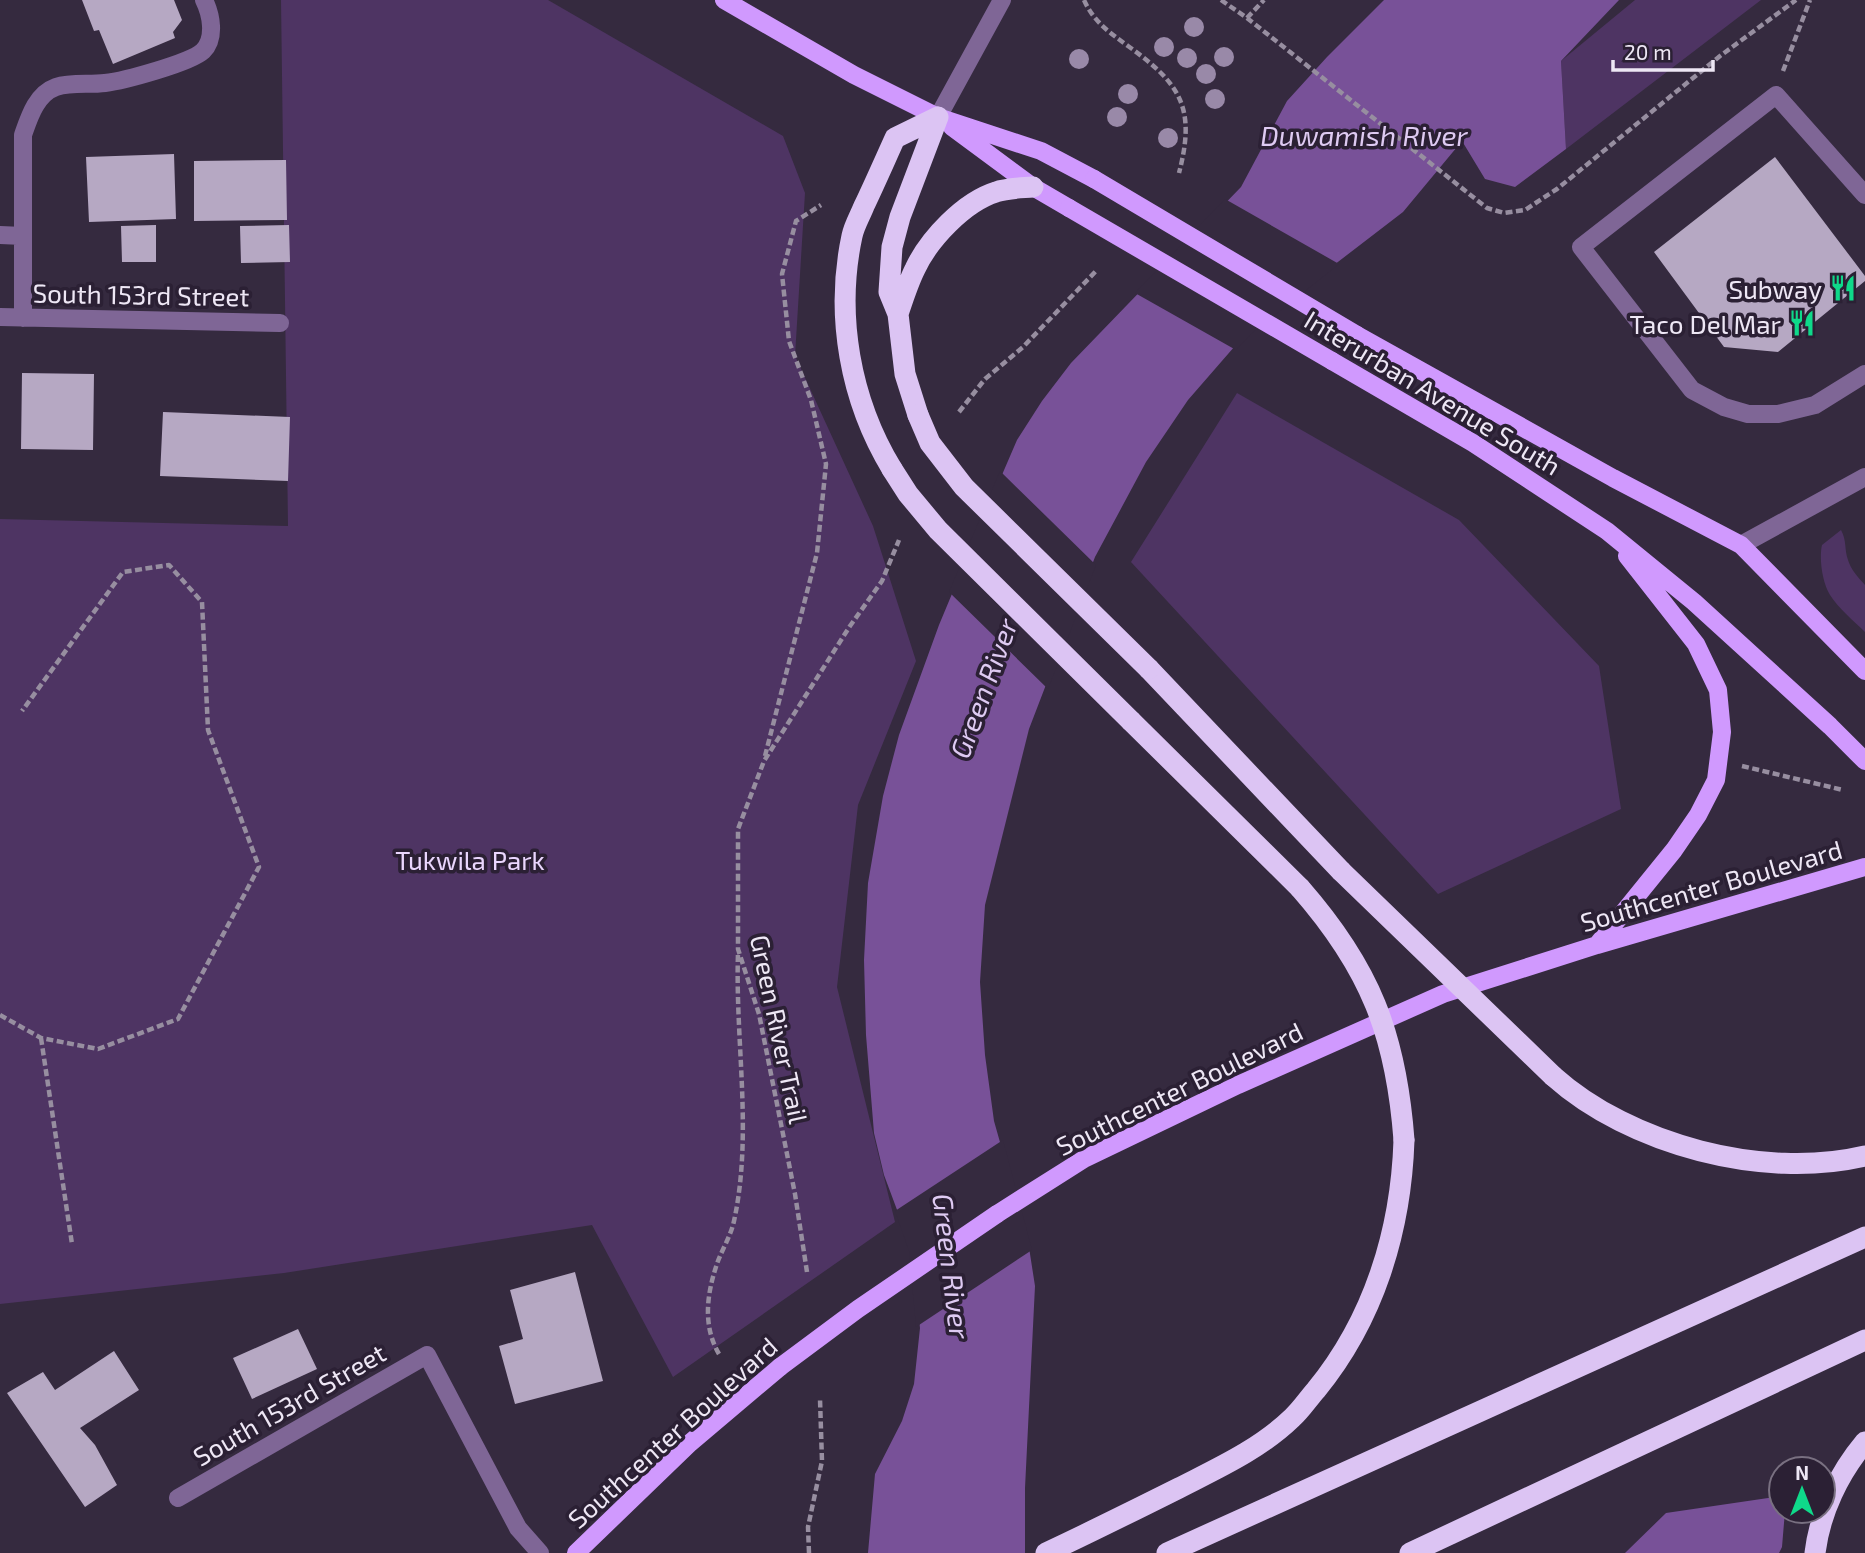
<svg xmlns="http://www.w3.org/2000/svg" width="1865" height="1553" viewBox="0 0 1865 1553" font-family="'Exo 2',sans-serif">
<rect width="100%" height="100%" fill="#352a3f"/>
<!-- green -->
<path fill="#4e3463" d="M281,0h267l235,136 22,57 -10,163 78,170 43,135 -58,144 -21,182 58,235 -222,155 -81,-152 -308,48 -284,31v-785l288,7z
M1635,0h126l-195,149 -5,-88z
M1237,393l222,127 140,146 22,143 -183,85 -307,-332z
M1841,530c6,11 3,19 7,30 3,10 10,17 17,25v47c-11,-11 -27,-24 -35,-37 -8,-13 -11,-37 -8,-50z"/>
<!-- water -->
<path fill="#785198" d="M1384,0h235l-58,61 5,88 -51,38 -30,-8 -23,-38 -59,71 -155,119 -60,69 -42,62 -51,95 -66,172 -44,176 -5,77 5,73 9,66 34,120 7,45 -10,202v65h-157l7,-79 27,-53 12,-37 6,-56 -8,-78 -28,-75 -10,-42 -8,-98 -2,-75 4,-77 15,-87 16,-61 40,-110 50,-120 28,-65 25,-39 29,-38 170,-176 46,-86 40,-44z
M1781,1496v15h4l-3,36 -3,6h-154l41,-40z"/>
<!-- pier -->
<path fill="#352a3f" d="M1225,199l114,65 -88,70 -15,16 -101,-57z
M1000,471l96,94 -48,124 -99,-97z
M1003,1140l29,110 -116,77 -7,-76 -14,-40z"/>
<!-- building -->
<path fill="#b6a8c3" d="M82,0h92l8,20 -9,12 2,6 -62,26 -14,-34 -5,1z
M174,154l2,65 -87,3 -3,-65z
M1775,157l90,119v5l-87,71 -54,-5 -70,-95z
M286,160l1,60 -93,1v-60z
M156,225v37h-34l-1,-36z
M289,225l1,37 -49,1 -1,-37z
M22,373l72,1 -1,76 -72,-1z
M163,412l127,5 -2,64 -128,-5z
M575,1272l28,109 -88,23 -16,-58 24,-7 -13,-49z
M298,1329l19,40 -65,30 -19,-41z
M114,1351l25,39 -59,38 15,17 22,40 -32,22 -78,-114 36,-21 12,18z"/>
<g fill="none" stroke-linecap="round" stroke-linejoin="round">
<!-- path -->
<path stroke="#978ea0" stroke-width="4.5" stroke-dasharray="7 3.5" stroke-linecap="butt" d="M1084,0c10,22 25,32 44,46 53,38 68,62 51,127
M1221,0l26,18 240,190 17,5 21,-3 32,-21 163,-133 76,-56
M1247,18l17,-18
M1783,71l27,-71
M959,412l26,-33 38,-32 73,-76
M765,756l52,-203 9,-89 -15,-64 -22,-59 -7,-67 14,-53 25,-16
M1742,766l101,24
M0,1015l41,23 57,11 80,-30 81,-152 -51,-137 -6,-128 -33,-37 -46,7 -101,139
M41,1038l31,206
M807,1272l-12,-78 -36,-180 -21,-65v-120l26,-68 86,-135 32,-45 17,-41
M719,1354c-17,-29 -12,-62 -1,-93 5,-13 13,-26 16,-40 19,-87 1,-179 4,-268
M809,1553l-1,-26 14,-66 -2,-62"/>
<!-- minor -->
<path stroke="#7f6696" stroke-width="18" d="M938,117l64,-117
M1865,195l-89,-100 -195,152 111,143 32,17 24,7h30l37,-9 50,-31
M0,235l23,1
M0,317l280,6
M23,318v-183c6,-17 13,-41 33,-48 15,-5 33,-2 49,-4 18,-2 85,-20 98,-32 13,-13 8,-37 1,-51
M1741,545l124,-68
M178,1498l249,-143 91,173 22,25"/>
<!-- major -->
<path stroke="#d099fe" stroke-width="18" d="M724,0l130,75 84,42 103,34 53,28
M952,127l81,60 36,21
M1357,335l256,143 128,67 124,126
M1332,361l141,82 134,88 87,71 136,124 35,35
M1597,945l77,-95 24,-35 18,-35 6,-48 -4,-42 -22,-46 -69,-88
M997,1214l87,-55 154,-74 205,-91 154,-49 268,-78
M576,1553l114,-110 90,-76"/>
<!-- highway -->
<path stroke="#dcc4f3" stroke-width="21" d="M898,314c5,-15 10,-31 17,-45 14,-30 49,-67 81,-77 11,-4 26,-4 37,-5
M918,415l-13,-41 -7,-60 -9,-22 3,-45 8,-30 38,-100
M892,469c-42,-69 -57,-154 -40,-233 2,-10 8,-20 12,-30 11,-23 21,-46 31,-68l43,-21
M1149,669l192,202
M1131,721l169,167
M1553,1076c77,69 211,104 312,80
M1046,1553c45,-21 89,-43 133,-65 39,-20 81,-39 113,-70 9,-8 16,-19 24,-28 58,-71 85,-159 88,-250
M1167,1553l698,-316
M1410,1553l455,-213
M1815,1553c5,-41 24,-80 50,-111"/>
<!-- major-bridge -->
<path stroke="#d099fe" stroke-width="18" d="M1094,179l263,156
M1069,208l263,153
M780,1367l78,-58 139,-95"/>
<!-- highway-bridge -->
<path stroke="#dcc4f3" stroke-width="21" d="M918,415l12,28 34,44 185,182
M892,469l16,25 30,36 193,191
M1341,871l212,205
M1300,888c70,80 96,146 104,252"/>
</g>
<!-- trees -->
<g fill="#9989a8">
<circle cx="1194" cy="27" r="10"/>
<circle cx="1164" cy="47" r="10"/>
<circle cx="1224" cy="57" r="10"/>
<circle cx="1187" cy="58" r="10"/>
<circle cx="1079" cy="59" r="10"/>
<circle cx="1206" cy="74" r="10"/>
<circle cx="1128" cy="94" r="10"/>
<circle cx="1215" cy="99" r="10"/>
<circle cx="1117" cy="117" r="10"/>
<circle cx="1168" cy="138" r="10"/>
</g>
<!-- icons -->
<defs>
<g id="restaurant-bare" transform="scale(2.1)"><path d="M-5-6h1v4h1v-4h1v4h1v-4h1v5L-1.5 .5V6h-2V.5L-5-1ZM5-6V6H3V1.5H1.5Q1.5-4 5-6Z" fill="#0fd98a" stroke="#2b2034" stroke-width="2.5" paint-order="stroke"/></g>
</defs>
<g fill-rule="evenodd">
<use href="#restaurant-bare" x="1843" y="288"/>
<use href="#restaurant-bare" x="1802" y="323"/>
</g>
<g text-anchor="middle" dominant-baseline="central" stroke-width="7" stroke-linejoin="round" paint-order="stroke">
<!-- poi labels -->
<g font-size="26" fill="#eee7f5" stroke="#2b2034" text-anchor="end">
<text x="1822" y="288">Subway</text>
<text x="1781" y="323">Taco Del Mar</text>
</g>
<!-- street labels -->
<g font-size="26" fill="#eee7f5" stroke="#2b2034">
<text transform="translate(141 294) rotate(1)">South 153rd Street</text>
<text transform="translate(1433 392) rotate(31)">Interurban Avenue South</text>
<text transform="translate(1711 885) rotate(-16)">Southcenter Boulevard</text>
<text transform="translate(780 1029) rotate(78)">Green River Trail</text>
<text transform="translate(1179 1088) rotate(-26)">Southcenter Boulevard</text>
<text transform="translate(289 1404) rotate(-30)">South 153rd Street</text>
<text transform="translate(672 1432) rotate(-42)">Southcenter Boulevard</text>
</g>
<!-- park labels -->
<g font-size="26" fill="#ead6fe" stroke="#2b2034">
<text x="470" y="859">Tukwila Park</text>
</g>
<!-- water labels -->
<g font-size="28" font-style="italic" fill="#decaf2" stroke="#2b2034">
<text x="1364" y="135">Duwamish River</text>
<text transform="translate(983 688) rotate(-70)">Green River</text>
<text transform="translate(952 1266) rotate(83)">Green River</text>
</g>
</g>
<!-- north arrow -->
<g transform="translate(1802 1490)"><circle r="33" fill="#2b2034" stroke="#797081" stroke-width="2"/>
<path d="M0-5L12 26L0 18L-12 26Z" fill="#0fd98a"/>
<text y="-10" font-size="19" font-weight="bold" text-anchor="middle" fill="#eee7f5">N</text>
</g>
<!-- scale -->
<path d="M1613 60v10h100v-10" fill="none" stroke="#eee7f5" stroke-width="3.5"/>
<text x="1624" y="60" font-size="21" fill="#eee7f5" stroke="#2b2034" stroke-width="5" paint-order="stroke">20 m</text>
</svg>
